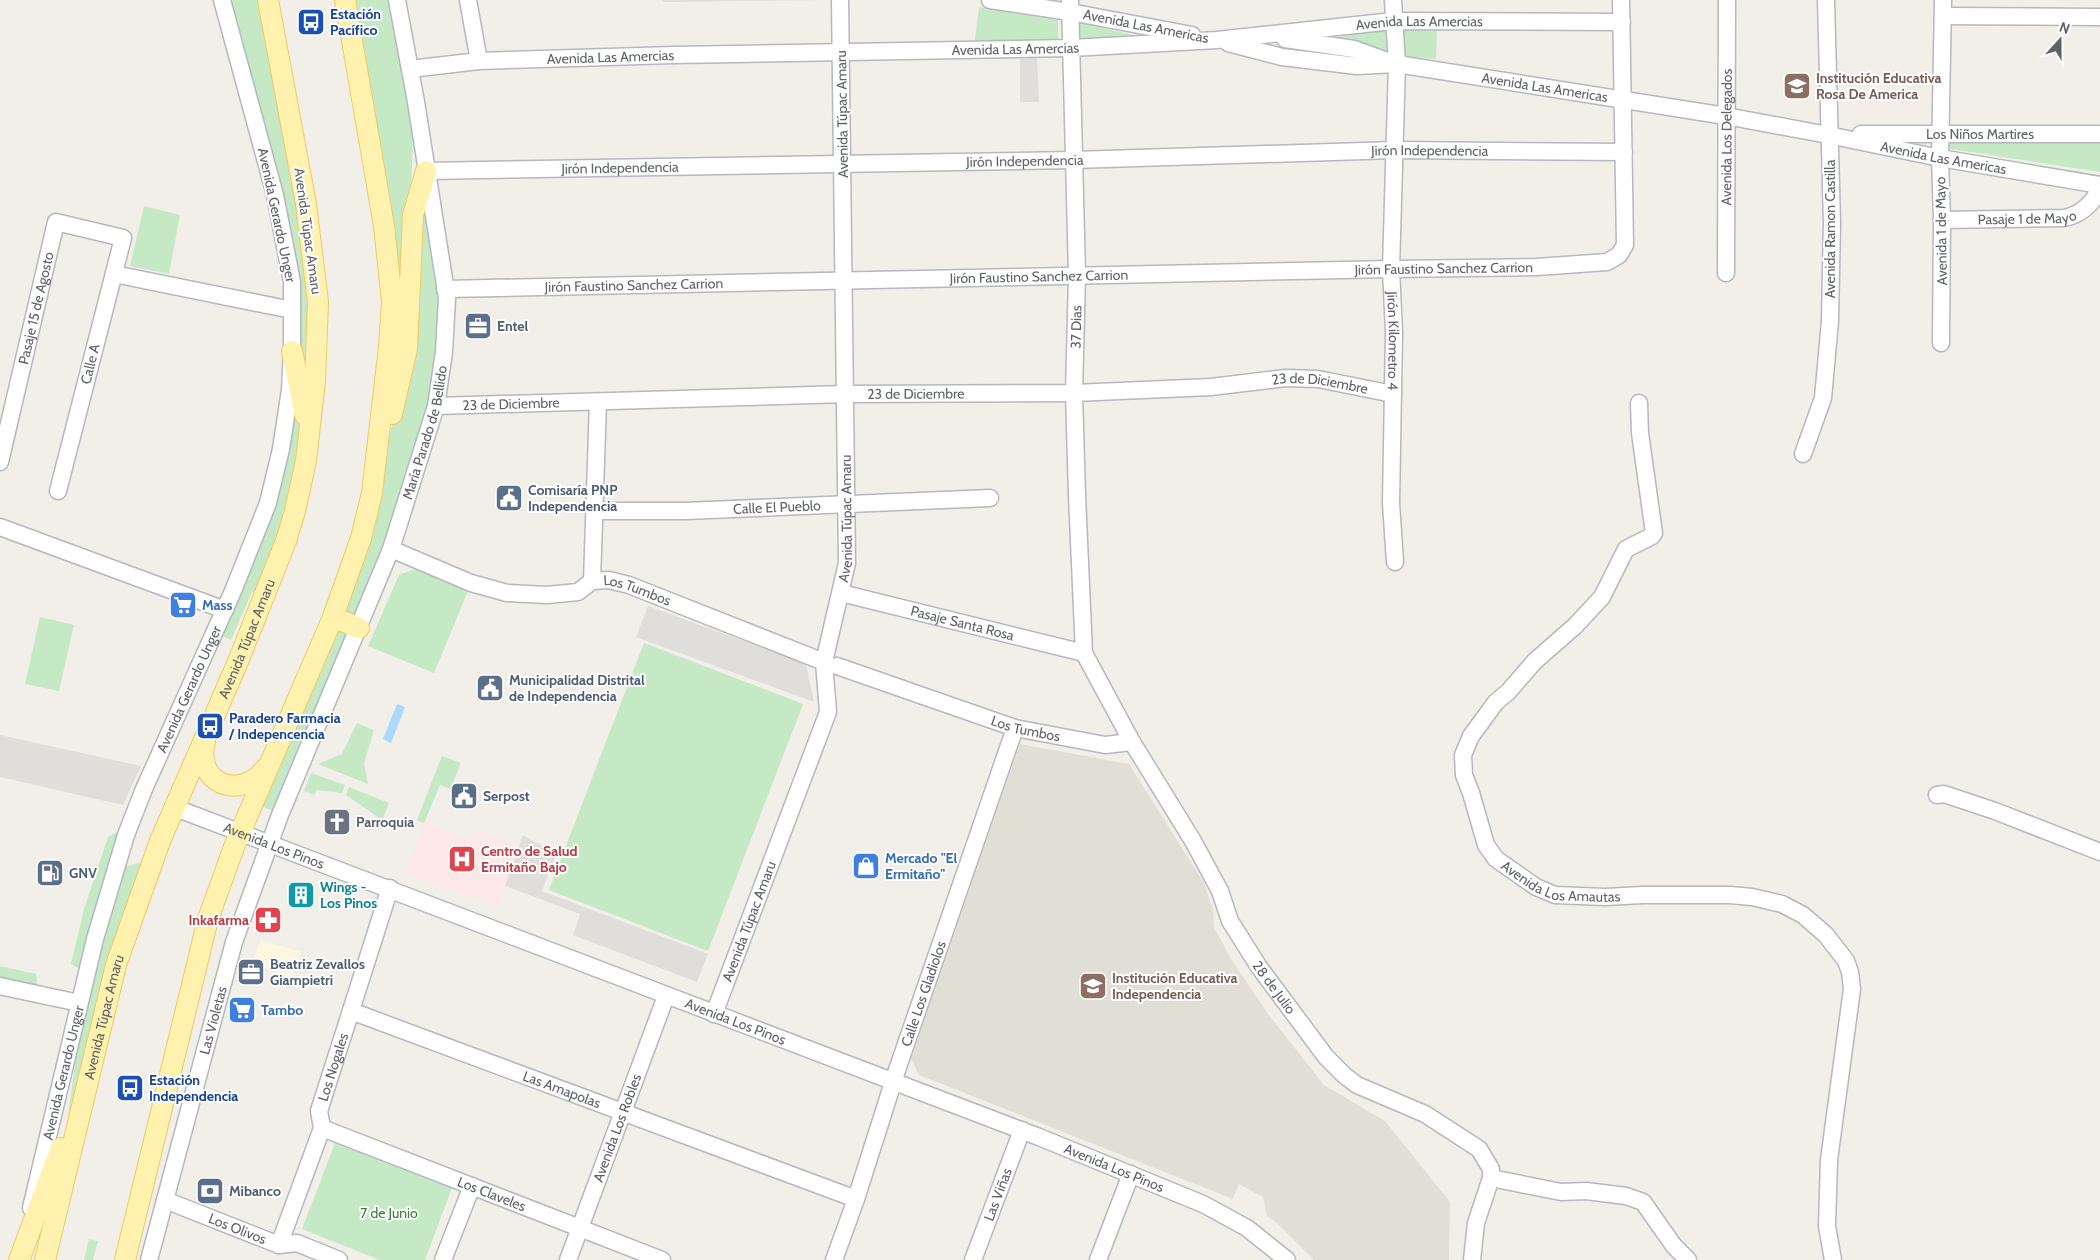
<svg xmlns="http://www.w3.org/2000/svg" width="2100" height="1260" viewBox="0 0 2100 1260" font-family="Cabin,sans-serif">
<rect width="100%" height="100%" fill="#f1efe8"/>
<!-- commercial -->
<path fill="#fef7e0" d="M261,940l40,12 -8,26 -41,-15z"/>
<!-- industrial -->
<path fill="#e0deda" d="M1037,58l2,44h-19v-43z
M648,606l158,58 8,38 -178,-65z
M0,735l141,31 -18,39 -123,-28z
M523,835l33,19 -14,37 166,63 -11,28 -124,-47 7,-21 -75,-28z"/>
<!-- education -->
<path fill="#e1ded6" d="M662,0h167l-157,2h-10z
M1020,744l109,20 75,119 9,27 1,17 17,32 37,55 56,71 61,36 65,81 -1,58h-135l-37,-37 -10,-7 -4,-19 -24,-13 -6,15 -314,-124 -8,-16z"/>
<!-- medical -->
<path fill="#fce8e6" d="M424,823l49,17 4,-10 42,16 -22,60 -92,-33z"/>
<!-- green -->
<path fill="#c5e8c5" d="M226,0h39l51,302 -8,113 -12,-64 -2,-69z
M348,0h46l20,104 -6,182 -6,67z
M979,7l79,13v25l-84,3z
M1076,22l62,14 -63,10z
M1437,27l-1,32 -38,-3v-26z
M1387,28l2,27 -55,-17z
M1945,136h155v36l-155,-24z
M420,143l23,147 -9,116 -77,214 -15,-5 57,-215 10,-50z
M144,206l36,9 -11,59 -39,-8z
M292,393l16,44 -46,158 -10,-3 -21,48 -13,-6 11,-28z
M415,569l53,22 -34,82 -66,-27 31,-71z
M40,617l34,8 -15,66 -34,-7z
M337,627l13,6 -72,180 -22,-9z
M644,643l159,61 -95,247 -159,-61z
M357,723l17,7 -10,33 4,21 -50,-20 24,-10z
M442,756l19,7 -11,26 -10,-4 -16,38 -7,-3z
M311,773l34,12 -3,8 -25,-3 -3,5 -10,-4z
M349,787l40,16 -7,17 -36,-25z
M127,826l-42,146 -14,-8 13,-55 24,-72z
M147,861l-36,105 -43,151 15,-113 36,-141 9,3z
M0,966l36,8 2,18 -38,-9z
M335,1143l117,45 -27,72h-45l-78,-31z
M89,1239l9,2 -5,19h-9z"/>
<!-- water -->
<path fill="#aadaff" d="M397,704l8,3 -14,36 -8,-4z"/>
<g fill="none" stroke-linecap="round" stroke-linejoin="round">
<!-- minor casing -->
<g stroke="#b5b8bc" stroke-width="19">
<g id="minor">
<path d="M468,0l11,61"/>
<path d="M990,0l80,12 122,23"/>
<path id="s1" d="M1070,0l7,275 -3,118 3,103 7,157 48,89 61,99 27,50 10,30 29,46 67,90 18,18 13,10 68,29 54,35 12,20v9l-15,45 -4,37"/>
<path id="s2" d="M1393,0l4,64 -6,205 3,63 -3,171 4,59"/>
<path d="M1943,16l157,1"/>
<path d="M1285,39l69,10 36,13"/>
<path id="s3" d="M1228,43l54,14 75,9 40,-2 329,52 102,19 112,23 160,27"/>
<path id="s4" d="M410,69l69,-8 195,-6 397,-7 146,-8 176,-19 229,1"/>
<path id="s5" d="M1861,134h239"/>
<path id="s6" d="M426,171l648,-11 321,-10 229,2"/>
<path id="s7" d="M1942,220l122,-2c16,-3 28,-14 36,-29"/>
<path id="s8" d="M1726,273l1,-273"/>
<path d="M114,274l178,36"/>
<path id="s9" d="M445,289l946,-20 146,-2 70,-5 12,-7 6,-10 -4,-245"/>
<path d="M1941,343l1,-123 -2,-62 3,-158"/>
<path id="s10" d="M1639,403l1,30 14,100 -2,3 -26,13 -24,48 -27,29 -40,35 -27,31 -12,10 -25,34 -8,19 1,20 7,18 15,52 10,14 40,28 19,8 50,2 38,-2h87l22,2 30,7 21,11 23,20 20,26 4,11 2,17 -23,171 -2,66 6,34"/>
<path id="s11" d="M436,406l410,-12 228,-1 137,-6 75,-9 32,1 75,15"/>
<path d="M1803,454l20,-56 7,-77 2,-98 -6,-223"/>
<path id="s12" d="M0,462l56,-240 67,16 -65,253"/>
<path id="s13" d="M595,511h90l305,-13"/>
<path d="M0,527l225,83"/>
<path id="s14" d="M391,549l80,34 36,10 40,2 31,-3 14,-11 17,-1 20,5 195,77"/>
<path d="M592,581l6,-179"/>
<path id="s15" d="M841,593l243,60"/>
<path id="s16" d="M837,666l178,62 90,17 27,-3"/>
<path d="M1937,795l7,-1 51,17 105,41"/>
<path id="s17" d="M173,807l866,330 164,67 44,24 40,32"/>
<path d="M0,986l79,17"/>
<path id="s18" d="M351,1011l505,188"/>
<path id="s19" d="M714,1014l114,-302 -4,-50 23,-99 -7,-563"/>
<path id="s20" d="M322,1128l340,132"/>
<path d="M1491,1178l70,14 25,-1 40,5 17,6 31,44 14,14"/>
<path id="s21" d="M165,1200l114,45 18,-2 42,17"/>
<path id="s22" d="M31,1208l64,-269 31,-104 18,-46 89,-198 35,-88 13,-54 9,-59 2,-39v-69l-17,-87 -53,-195"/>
<path id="s23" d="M279,1245l43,-117 -3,-17 71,-223"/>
<path id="s24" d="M149,1260l85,-318 46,-127 111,-266 45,-143 8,-54 3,-54 -31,-196 -19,-102"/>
<path d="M443,1260l29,-74"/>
<path id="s25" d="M568,1260l98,-264"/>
<path id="s26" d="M834,1260l22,-61 41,-129 118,-342"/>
<path id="s27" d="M973,1260l49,-130"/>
<path d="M1098,1260l33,-86"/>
</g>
</g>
<!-- major casing -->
<g stroke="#f2c960" stroke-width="22">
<g id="major">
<path d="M292,351l13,64"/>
<path d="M392,414l15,-65 6,-134 13,-44"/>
<path d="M333,617l26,11"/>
<path d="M205,742c-11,40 34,60 60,27"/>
<path d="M19,1260l42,-112"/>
<path id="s28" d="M45,1260l71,-295 44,-124 77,-177 49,-123 9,-30 11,-50 9,-80 3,-79 -12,-98 -38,-204"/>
<path d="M125,1260l83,-341 26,-72 99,-230 28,-79 11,-45 17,-146 3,-46 -8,-75 -39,-226"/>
</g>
</g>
<!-- minor -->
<use href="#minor" stroke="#fff" stroke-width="16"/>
<!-- major -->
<use href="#major" stroke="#fff2af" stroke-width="20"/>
</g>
<!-- icons -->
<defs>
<g id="bus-square" transform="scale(1.4375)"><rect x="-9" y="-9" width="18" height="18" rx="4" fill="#1a4fb4" stroke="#fff"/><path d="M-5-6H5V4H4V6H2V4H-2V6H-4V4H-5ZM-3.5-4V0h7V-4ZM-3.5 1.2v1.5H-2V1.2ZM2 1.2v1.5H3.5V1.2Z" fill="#fff"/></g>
<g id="school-square" transform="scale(1.4375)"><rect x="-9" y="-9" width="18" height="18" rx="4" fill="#8d6e63" stroke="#fff"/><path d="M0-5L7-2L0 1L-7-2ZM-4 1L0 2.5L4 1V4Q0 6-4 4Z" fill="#fff"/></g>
<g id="office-square" transform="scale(1.4375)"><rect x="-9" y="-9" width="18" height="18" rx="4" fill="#5c6f8a" stroke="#fff"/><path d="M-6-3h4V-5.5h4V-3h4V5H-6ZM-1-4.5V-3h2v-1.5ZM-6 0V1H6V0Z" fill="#fff"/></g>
<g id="civic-square" transform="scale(1.4375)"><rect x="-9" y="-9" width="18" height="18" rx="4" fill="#5c6f8a" stroke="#fff"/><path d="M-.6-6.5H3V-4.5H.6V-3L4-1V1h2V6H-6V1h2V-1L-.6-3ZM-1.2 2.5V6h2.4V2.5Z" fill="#fff"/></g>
<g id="supermarket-square" transform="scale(1.4375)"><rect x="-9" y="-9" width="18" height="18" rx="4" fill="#3f7fe0" stroke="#fff"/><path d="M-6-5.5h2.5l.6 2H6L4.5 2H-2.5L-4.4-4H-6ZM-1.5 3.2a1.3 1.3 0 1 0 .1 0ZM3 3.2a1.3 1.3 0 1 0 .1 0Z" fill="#fff"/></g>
<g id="church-square" transform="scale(1.4375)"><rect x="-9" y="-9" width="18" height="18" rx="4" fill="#6b7280" stroke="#fff"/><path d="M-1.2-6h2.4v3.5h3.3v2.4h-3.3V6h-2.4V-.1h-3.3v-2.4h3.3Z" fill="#fff"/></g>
<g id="hospital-square" transform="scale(1.4375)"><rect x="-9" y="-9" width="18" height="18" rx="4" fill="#e0444e" stroke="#fff"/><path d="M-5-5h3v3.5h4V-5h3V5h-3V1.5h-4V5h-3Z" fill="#fff"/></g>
<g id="shop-square" transform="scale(1.4375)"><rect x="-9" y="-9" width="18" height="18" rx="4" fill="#3f7fe0" stroke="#fff"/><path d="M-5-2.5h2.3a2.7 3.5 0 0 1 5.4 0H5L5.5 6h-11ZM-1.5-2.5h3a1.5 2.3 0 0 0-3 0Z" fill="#fff"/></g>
<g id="fuel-square" transform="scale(1.4375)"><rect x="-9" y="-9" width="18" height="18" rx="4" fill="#5c6f8a" stroke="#fff"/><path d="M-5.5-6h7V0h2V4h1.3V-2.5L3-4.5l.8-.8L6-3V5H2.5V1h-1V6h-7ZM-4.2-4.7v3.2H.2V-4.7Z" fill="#fff"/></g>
<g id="building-square" transform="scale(1.4375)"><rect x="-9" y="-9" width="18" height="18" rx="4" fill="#0f9aa8" stroke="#fff"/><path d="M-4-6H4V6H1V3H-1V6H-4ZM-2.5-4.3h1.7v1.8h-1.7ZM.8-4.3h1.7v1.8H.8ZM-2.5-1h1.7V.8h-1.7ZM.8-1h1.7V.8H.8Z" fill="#fff"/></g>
<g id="pharmacy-square" transform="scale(1.4375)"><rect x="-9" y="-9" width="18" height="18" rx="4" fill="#e0444e" stroke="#fff"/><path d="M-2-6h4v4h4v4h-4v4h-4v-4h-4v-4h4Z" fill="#fff"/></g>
<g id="bank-square" transform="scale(1.4375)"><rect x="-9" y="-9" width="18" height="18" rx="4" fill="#5c6f8a" stroke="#fff"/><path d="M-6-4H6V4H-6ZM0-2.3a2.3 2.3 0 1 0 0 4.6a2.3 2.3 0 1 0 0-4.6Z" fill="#fff"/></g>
</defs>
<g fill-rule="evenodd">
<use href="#bus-square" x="311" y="22"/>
<use href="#school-square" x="1797" y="86"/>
<use href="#office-square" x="478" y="326"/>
<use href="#civic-square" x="509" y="498"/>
<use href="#supermarket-square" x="183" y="605"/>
<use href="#civic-square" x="490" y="688"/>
<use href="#bus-square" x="210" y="726"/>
<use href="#civic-square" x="464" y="796"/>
<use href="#church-square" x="337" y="822"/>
<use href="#hospital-square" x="462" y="859"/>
<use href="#shop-square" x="866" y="866"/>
<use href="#fuel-square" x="50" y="873"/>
<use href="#building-square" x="301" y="895"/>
<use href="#pharmacy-square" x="268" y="920"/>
<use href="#office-square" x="251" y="972"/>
<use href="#school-square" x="1093" y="986"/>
<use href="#supermarket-square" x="242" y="1010"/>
<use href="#bus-square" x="130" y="1088"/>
<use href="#bank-square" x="210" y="1191"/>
</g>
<g text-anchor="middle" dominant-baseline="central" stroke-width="4" stroke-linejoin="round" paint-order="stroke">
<!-- transit labels -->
<g font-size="14" font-weight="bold" fill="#164399" stroke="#fff" text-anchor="start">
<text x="330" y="14">Estación<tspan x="330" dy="16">Pacífico</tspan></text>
<text x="229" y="718">Paradero Farmacia<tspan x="229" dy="16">/ Indepencencia</tspan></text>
<text x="149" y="1080">Estación<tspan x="149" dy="16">Independencia</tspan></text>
</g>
<!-- street labels -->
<g font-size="14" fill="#5f6368" stroke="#fff">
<text stroke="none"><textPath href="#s4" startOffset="1011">Avenida Las Amercias</textPath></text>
<text transform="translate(1146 26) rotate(11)">Avenida Las Americas</text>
<text stroke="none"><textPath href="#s4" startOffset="606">Avenida Las Amercias</textPath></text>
<text stroke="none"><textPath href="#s4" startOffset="201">Avenida Las Amercias</textPath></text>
<text stroke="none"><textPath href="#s3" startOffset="321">Avenida Las Americas</textPath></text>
<text transform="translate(842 114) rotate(-91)">Avenida Túpac Amaru</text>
<text stroke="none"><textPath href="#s5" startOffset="119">Los Niños Martires</textPath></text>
<text stroke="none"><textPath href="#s8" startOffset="136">Avenida Los Delegados</textPath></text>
<text stroke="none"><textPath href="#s6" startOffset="1004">Jirón Independencia</textPath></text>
<text stroke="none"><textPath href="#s3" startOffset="726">Avenida Las Americas</textPath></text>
<text stroke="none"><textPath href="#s6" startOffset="599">Jirón Independencia</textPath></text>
<text stroke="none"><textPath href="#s6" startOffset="194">Jirón Independencia</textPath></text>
<text transform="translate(277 215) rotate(78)">Avenida Gerardo Unger</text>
<text stroke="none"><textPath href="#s7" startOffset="85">Pasaje 1 de Mayo</textPath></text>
<text transform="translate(1830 229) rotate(-90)">Avenida Ramon Castilla</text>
<text transform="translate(308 231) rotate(82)">Avenida Túpac Amaru</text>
<text transform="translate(1941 231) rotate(-91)">Avenida 1 de Mayo</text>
<text stroke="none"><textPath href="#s9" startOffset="999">Jirón Faustino Sanchez Carrion</textPath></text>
<text stroke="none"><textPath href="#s9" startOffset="594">Jirón Faustino Sanchez Carrion</textPath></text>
<text stroke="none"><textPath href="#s9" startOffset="189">Jirón Faustino Sanchez Carrion</textPath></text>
<text stroke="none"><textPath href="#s12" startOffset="158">Pasaje 15 de Agosto</textPath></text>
<text transform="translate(1076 327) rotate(-89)">37 Dias</text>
<text stroke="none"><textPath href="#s2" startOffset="341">Jirón Kilometro 4</textPath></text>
<text transform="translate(90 364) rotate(-76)">Calle A</text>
<text stroke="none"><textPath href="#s11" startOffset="885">23 de Diciembre</textPath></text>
<text stroke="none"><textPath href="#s11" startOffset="480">23 de Diciembre</textPath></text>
<text stroke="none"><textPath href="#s11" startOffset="75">23 de Diciembre</textPath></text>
<text stroke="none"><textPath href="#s24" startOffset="874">María Parado de Bellido</textPath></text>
<text stroke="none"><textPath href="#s13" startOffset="182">Calle El Pueblo</textPath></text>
<text stroke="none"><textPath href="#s19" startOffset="519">Avenida Túpac Amaru</textPath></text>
<text stroke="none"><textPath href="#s14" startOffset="260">Los Tumbos</textPath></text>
<text stroke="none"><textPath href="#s15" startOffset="125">Pasaje Santa Rosa</textPath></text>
<text stroke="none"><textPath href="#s28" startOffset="655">Avenida Túpac Amaru</textPath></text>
<text stroke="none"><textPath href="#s22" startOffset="544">Avenida Gerardo Unger</textPath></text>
<text stroke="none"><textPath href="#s16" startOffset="199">Los Tumbos</textPath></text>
<text stroke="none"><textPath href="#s17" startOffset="108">Avenida Los Pinos</textPath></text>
<text stroke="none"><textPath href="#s10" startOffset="612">Avenida Los Amautas</textPath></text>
<text stroke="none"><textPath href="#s19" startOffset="99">Avenida Túpac Amaru</textPath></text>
<text stroke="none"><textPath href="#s1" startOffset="1039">28 de Julio</textPath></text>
<text stroke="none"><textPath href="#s26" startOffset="281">Calle Los Gladiolos</textPath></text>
<text stroke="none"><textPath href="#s28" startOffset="250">Avenida Túpac Amaru</textPath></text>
<text stroke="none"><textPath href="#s24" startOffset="248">Las Violetas</textPath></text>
<text stroke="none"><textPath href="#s17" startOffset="602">Avenida Los Pinos</textPath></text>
<text stroke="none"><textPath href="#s23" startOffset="188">Los Nogales</textPath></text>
<text stroke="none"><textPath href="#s22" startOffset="139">Avenida Gerardo Unger</textPath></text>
<text stroke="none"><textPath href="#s18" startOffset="225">Las Amapolas</textPath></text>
<text stroke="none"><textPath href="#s25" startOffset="141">Avenida Los Robles</textPath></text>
<text stroke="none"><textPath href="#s17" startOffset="1008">Avenida Los Pinos</textPath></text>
<text stroke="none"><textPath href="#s20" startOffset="182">Los Claveles</textPath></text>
<text stroke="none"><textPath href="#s27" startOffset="70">Las Viñas</textPath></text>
<text stroke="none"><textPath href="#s21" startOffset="78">Los Olivos</textPath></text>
</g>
<!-- education labels -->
<g font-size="14" font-weight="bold" fill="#785e54" stroke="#fff" text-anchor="start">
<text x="1816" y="78">Institución Educativa<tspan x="1816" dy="16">Rosa De America</tspan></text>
<text x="1112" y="978">Institución Educativa<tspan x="1112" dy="16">Independencia</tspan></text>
</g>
<!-- service labels -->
<g font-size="14" font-weight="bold" fill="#4e5e75" stroke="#fff" text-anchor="start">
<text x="497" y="326">Entel</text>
<text x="528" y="490">Comisaría PNP<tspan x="528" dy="16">Independencia</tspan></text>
<text x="509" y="680">Municipalidad Distrital<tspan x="509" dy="16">de Independencia</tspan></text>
<text x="483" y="796">Serpost</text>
<text x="69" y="873">GNV</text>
<text x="270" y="964">Beatriz Zevallos<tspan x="270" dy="16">Giampietri</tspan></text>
<text x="229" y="1191">Mibanco</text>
</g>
<!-- shop labels -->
<g font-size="14" font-weight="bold" fill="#366cbe" stroke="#fff" text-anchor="start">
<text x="202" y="605">Mass</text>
<text x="885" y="858">Mercado "El<tspan x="885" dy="16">Ermitaño"</tspan></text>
<text x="261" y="1010">Tambo</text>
</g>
<!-- worship labels -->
<g font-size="14" font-weight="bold" fill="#5b616d" stroke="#fff" text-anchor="start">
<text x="356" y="822">Parroquia</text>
</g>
<!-- health labels -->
<g font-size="14" font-weight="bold" fill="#be3a42" stroke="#fff" text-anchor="start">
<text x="481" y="851">Centro de Salud<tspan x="481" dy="16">Ermitaño Bajo</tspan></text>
<text x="249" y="920" text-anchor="end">Inkafarma</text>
</g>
<!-- culture labels -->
<g font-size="14" font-weight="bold" fill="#0d838f" stroke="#fff" text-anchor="start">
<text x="320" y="887">Wings -<tspan x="320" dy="16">Los Pinos</tspan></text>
</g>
<!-- park labels -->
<g font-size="14" fill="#348238" stroke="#fff">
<text x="389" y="1213">7 de Junio</text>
</g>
</g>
<!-- north arrow -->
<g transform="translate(2060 40) rotate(21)" stroke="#ffffff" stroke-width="4" paint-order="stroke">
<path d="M0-4L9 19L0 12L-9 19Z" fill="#5f6368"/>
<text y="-8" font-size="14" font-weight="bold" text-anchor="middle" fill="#5f6368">N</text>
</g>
</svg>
